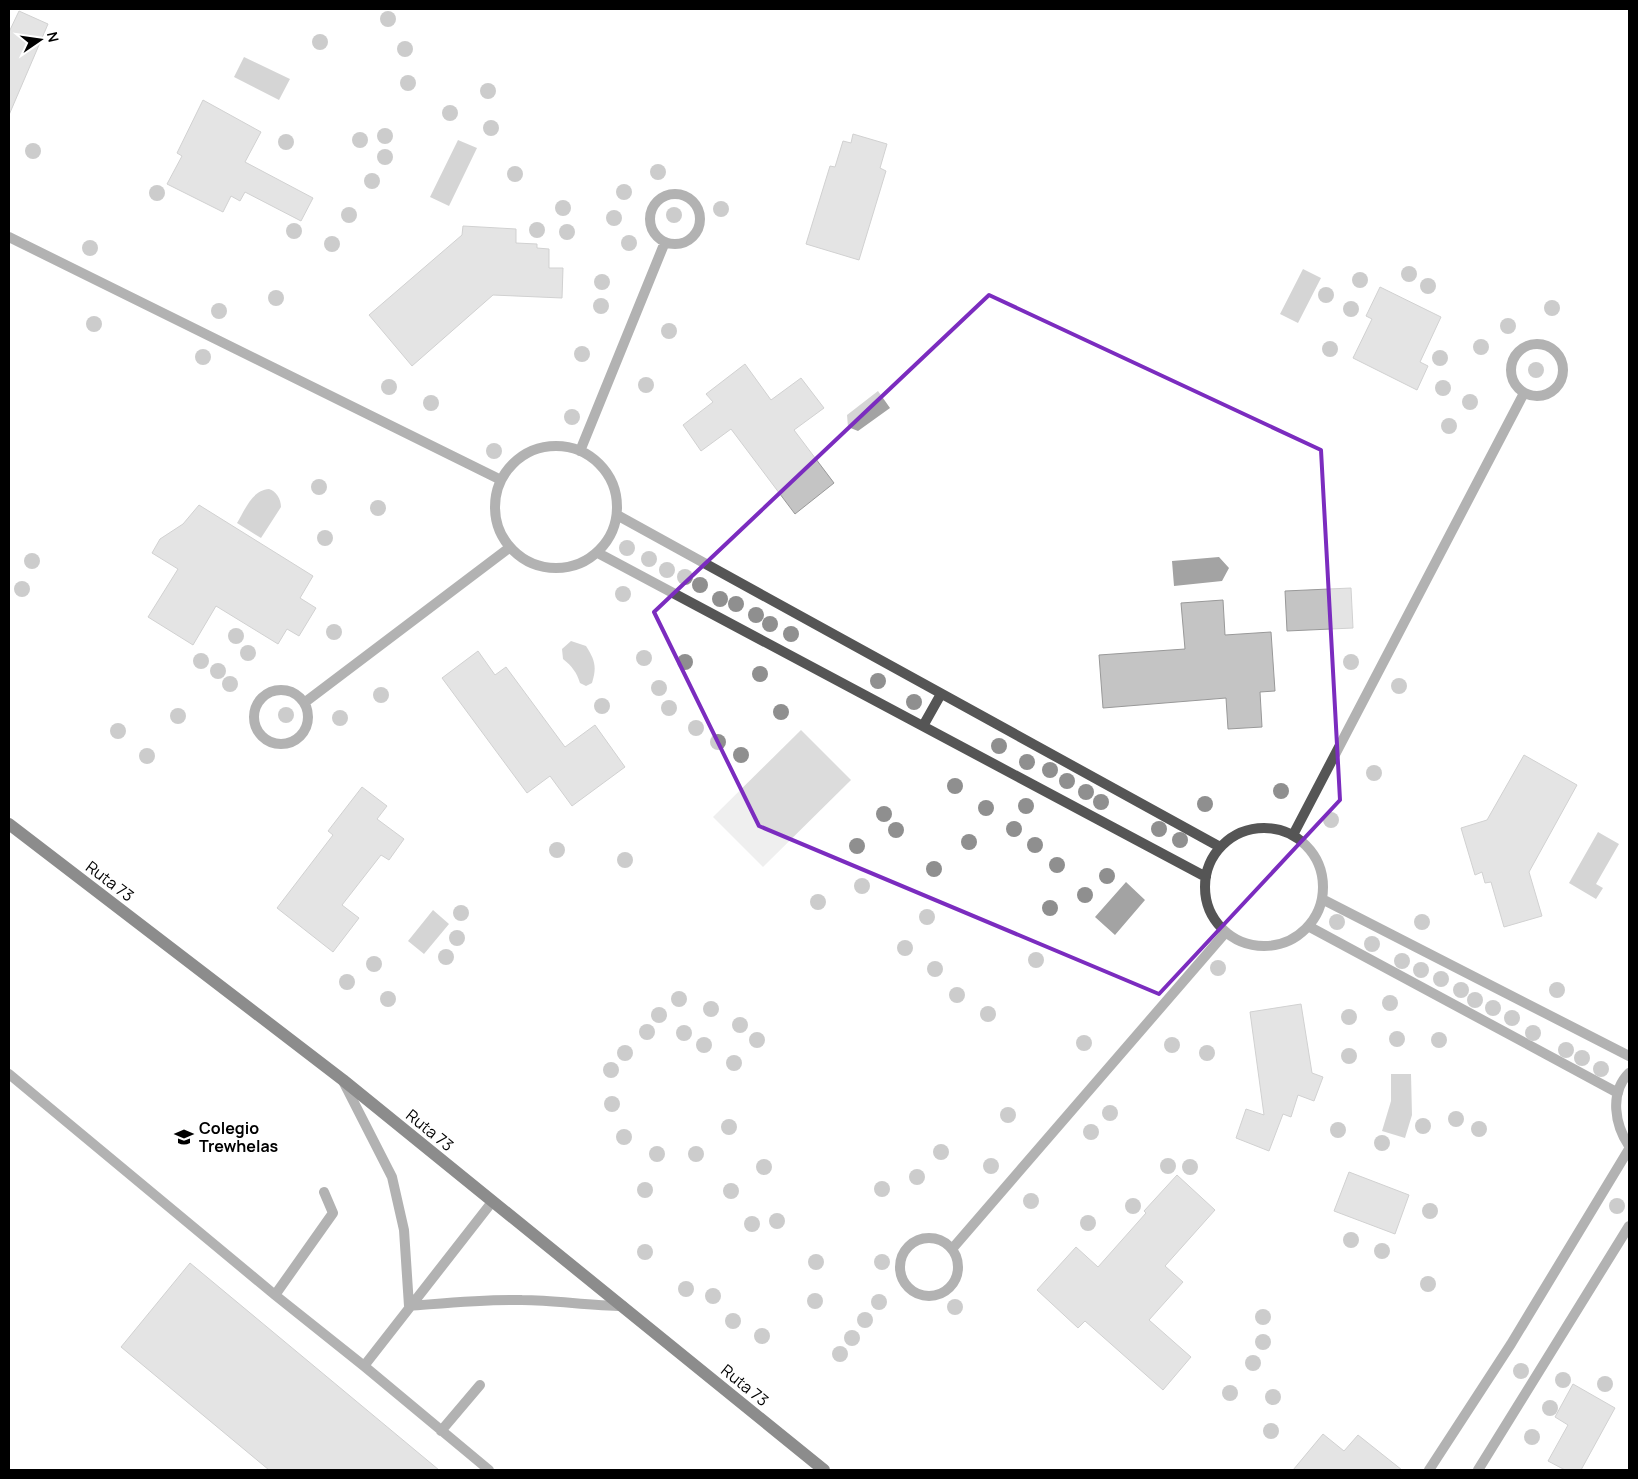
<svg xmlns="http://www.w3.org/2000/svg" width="1638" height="1479" viewBox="0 0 1638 1479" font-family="Manrope,sans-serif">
<rect width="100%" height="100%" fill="#fff"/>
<!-- green -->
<path fill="#dcdcdc" d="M801,730l50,50 -88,87 -50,-50z"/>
<!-- water -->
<path fill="#a3a3a3" d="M244,57l46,22 -11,21 -45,-23z
M458,140l19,8 -28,58 -19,-9z
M1303,269l18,9 -23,45 -18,-9z
M878,391l12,17 -32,23 -10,-4 -1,-12z
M269,489c7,2 12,10 12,18l-20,31 -24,-15c8,-13 15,-33 32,-34z
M1219,557l10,11 -7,13 -48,5 -2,-25z
M571,641l15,5c9,14 11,21 6,37l-6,3 -6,-3c-3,-10 -8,-17 -17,-24l-1,-10z
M1598,832l21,12 -23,40 7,4 -7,11 -27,-16z
M1126,882l19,18 -30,35 -20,-18z
M433,910l16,14 -25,30 -16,-13z
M1391,1074h20l1,41 -7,23 -23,-7 9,-30z"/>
<!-- building -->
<path fill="#c4c4c4" stroke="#999" d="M19,11l29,13 -39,91v-83z
M203,100l58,32 -16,30 68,36 -12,23 -56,-29 -5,9 -9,-5 -8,16 -56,-28 15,-28 -5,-3z
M853,134l34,10 -7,24 6,3 -27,89 -53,-16 24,-78 5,1 8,-26 8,2z
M463,226l53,3v14l21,1v4l12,1v19h14l-1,30 -69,-3 -81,71 -43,-51 93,-80z
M1380,287l61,30 -21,45 8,4 -11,24 -64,-32 19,-39 -6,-3z
M745,364l26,36 30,-22 23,30 -30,22 40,53 -39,31 -64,-85 -30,22 -18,-26 30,-23 -7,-8z
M199,505l114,71 -13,22 16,10 -17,28 -12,-7 -9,15 -62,-38 -23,39 -45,-28 30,-48 -26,-16 8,-14 23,-15z
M1351,588l2,40 -66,3 -2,-40z
M1223,600l2,35 46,-3 4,59 -15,1 2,35 -34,2 -2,-31 -123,10 -4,-53 86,-6 -4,-46z
M478,651l17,24 11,-8 59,80 30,-22 30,42 -53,39 -22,-30 -23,17 -85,-115z
M1524,755l53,30 -48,87 13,44 -38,11 -13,-45 -6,1 -3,-11 -7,3 -14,-47 26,-8z
M362,787l25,19 -10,13 27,20 -15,21 -8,-5 -39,50 17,13 -26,34 -56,-44 56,-73 -5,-4z
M1301,1004l11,69 11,4 -9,24 -16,-6 -7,22 -8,-3 -14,37 -33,-13 10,-29 18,6 -14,-103z
M1349,1172l60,23 -14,39 -61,-23z
M1177,1175l38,35 -50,56 18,16 -34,38 42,37 -28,33 -78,-69 -7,7 -41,-38 39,-43 22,20 48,-54 -2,-2z
M190,1263l249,207h-170l-148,-123z
M1573,1384l42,24 -34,62h-16l-17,-9 20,-36 -13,-8z
M1323,1434l21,17 14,-16 44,35h-109z"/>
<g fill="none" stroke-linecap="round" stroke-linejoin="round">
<!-- lane -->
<path stroke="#555" stroke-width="10" d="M9,1074l266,221 89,71 125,104
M344,1083l48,94 12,53 5,76c38,-3 75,-7 113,-6 34,0 67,6 101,6
M275,1295l58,-82 -9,-21
M364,1366l128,-164
M441,1431l39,-46"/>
<!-- street -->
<path stroke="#555" stroke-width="10" d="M650 219a25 25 0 1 1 50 0a25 25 0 1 1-50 0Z
M9,237l492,243
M1511 370a26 26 0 1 1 52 0a26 26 0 1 1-52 0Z
M495 507a61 61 0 1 1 122 0a61 61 0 1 1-122 0Z
M580,451l85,-209
M617,515l603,332
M598,553l608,324
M254 717a27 27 0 1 1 54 0a27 27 0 1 1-54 0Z
M304,703l205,-155
M923,726l18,-32
M1205 887a59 59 0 1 1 118 0a59 59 0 1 1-118 0Z
M1293,835l231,-442
M1322,899l307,157
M1308,926l310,167
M1629,1073c-20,20 -14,52 0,73
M900 1267a29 29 0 1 1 58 0a29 29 0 1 1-58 0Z
M952,1249l274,-317
M1429,1470l82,-126 118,-195
M1478,1470l151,-244"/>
<!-- primary -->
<path stroke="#000" stroke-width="12" d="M9,824l334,256 481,390"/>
</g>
<!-- trees -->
<g fill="#8f8f8f">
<circle cx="388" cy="19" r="8"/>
<circle cx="320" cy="42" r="8"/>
<circle cx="405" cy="49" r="8"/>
<circle cx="408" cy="83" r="8"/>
<circle cx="488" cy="91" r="8"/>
<circle cx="450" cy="113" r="8"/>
<circle cx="491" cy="128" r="8"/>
<circle cx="385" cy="136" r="8"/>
<circle cx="360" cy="140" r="8"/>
<circle cx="286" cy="142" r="8"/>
<circle cx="33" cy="151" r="8"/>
<circle cx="385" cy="157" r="8"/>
<circle cx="658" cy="172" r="8"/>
<circle cx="515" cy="174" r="8"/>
<circle cx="372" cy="181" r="8"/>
<circle cx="624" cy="192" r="8"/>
<circle cx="157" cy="193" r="8"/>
<circle cx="563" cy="208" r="8"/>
<circle cx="721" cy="209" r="8"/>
<circle cx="349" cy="215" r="8"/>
<circle cx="674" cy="215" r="8"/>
<circle cx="614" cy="218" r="8"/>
<circle cx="537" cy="230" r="8"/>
<circle cx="294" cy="231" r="8"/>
<circle cx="567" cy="232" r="8"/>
<circle cx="629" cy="243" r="8"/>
<circle cx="332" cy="244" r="8"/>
<circle cx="90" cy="248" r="8"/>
<circle cx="1409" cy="274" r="8"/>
<circle cx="1360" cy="280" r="8"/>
<circle cx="602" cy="282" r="8"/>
<circle cx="1428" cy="286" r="8"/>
<circle cx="1326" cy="295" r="8"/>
<circle cx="276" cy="298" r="8"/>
<circle cx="601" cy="306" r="8"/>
<circle cx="1552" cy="308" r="8"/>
<circle cx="1351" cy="309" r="8"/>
<circle cx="219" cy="311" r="8"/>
<circle cx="94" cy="324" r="8"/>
<circle cx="1508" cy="326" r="8"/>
<circle cx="669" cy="331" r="8"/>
<circle cx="1481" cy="347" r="8"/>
<circle cx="1330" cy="349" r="8"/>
<circle cx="582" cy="354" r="8"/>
<circle cx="203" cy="357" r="8"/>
<circle cx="1440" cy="358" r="8"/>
<circle cx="1536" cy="370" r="8"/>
<circle cx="646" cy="385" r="8"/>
<circle cx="389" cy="387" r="8"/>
<circle cx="1443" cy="388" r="8"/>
<circle cx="1470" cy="402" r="8"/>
<circle cx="431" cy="403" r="8"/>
<circle cx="572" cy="417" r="8"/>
<circle cx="1449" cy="426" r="8"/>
<circle cx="494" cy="451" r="8"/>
<circle cx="319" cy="487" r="8"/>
<circle cx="378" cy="508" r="8"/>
<circle cx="325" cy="538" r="8"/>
<circle cx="627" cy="548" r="8"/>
<circle cx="649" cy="559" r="8"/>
<circle cx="32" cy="561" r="8"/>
<circle cx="667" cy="570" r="8"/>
<circle cx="685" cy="577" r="8"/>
<circle cx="700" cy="585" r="8"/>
<circle cx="22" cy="589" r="8"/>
<circle cx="623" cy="594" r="8"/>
<circle cx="720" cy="599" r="8"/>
<circle cx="736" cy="604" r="8"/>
<circle cx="756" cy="615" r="8"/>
<circle cx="770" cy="624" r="8"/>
<circle cx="334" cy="632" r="8"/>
<circle cx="791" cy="634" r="8"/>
<circle cx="236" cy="636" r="8"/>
<circle cx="248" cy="653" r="8"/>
<circle cx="644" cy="658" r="8"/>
<circle cx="201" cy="661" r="8"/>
<circle cx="685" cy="662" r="8"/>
<circle cx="1351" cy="662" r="8"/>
<circle cx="218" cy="671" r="8"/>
<circle cx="760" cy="674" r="8"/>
<circle cx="878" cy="681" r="8"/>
<circle cx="230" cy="684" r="8"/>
<circle cx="1399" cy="686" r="8"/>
<circle cx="659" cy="688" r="8"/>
<circle cx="381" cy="695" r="8"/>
<circle cx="914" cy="702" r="8"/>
<circle cx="602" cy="706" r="8"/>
<circle cx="669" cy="708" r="8"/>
<circle cx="781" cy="712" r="8"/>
<circle cx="286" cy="715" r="8"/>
<circle cx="178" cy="716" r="8"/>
<circle cx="340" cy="718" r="8"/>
<circle cx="696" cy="728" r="8"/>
<circle cx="118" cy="731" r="8"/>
<circle cx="718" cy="742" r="8"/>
<circle cx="999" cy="746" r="8"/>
<circle cx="741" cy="755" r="8"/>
<circle cx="147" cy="756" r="8"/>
<circle cx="1027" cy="762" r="8"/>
<circle cx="1050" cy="770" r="8"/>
<circle cx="1374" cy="773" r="8"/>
<circle cx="1067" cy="781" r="8"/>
<circle cx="955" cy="786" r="8"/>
<circle cx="1281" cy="791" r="8"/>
<circle cx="1086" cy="792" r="8"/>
<circle cx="1101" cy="802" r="8"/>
<circle cx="1205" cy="804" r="8"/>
<circle cx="1026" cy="806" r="8"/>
<circle cx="986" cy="808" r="8"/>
<circle cx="884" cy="814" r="8"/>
<circle cx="1331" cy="820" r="8"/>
<circle cx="1014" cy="829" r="8"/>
<circle cx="1159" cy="829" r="8"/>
<circle cx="896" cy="830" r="8"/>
<circle cx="1180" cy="840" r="8"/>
<circle cx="969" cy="842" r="8"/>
<circle cx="1035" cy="845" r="8"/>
<circle cx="857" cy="846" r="8"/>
<circle cx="557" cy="850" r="8"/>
<circle cx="625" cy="860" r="8"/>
<circle cx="1057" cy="865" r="8"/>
<circle cx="934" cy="869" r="8"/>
<circle cx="1107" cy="876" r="8"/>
<circle cx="862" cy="886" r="8"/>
<circle cx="1085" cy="895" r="8"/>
<circle cx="818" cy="902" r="8"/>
<circle cx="1050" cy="908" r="8"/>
<circle cx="461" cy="913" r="8"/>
<circle cx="927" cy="917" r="8"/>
<circle cx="1337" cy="922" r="8"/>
<circle cx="1422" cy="922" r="8"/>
<circle cx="457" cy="938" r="8"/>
<circle cx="1372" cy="944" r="8"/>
<circle cx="905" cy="948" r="8"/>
<circle cx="446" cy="957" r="8"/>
<circle cx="1036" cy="960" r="8"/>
<circle cx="1402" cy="961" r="8"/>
<circle cx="374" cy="964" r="8"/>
<circle cx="1218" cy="968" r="8"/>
<circle cx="935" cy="969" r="8"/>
<circle cx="1421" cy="970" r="8"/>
<circle cx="1441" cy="979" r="8"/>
<circle cx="347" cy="982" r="8"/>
<circle cx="1461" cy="990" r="8"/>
<circle cx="1557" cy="990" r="8"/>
<circle cx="957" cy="995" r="8"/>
<circle cx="388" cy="999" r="8"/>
<circle cx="679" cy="999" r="8"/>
<circle cx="1475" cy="1000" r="8"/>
<circle cx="1390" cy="1003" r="8"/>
<circle cx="1493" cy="1008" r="8"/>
<circle cx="711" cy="1009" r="8"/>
<circle cx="988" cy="1014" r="8"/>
<circle cx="659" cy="1015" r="8"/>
<circle cx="1349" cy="1017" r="8"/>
<circle cx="1512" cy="1018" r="8"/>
<circle cx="740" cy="1025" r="8"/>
<circle cx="647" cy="1032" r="8"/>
<circle cx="684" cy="1033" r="8"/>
<circle cx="1533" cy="1033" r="8"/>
<circle cx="1397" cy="1039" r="8"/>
<circle cx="757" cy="1040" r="8"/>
<circle cx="1439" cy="1040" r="8"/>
<circle cx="1084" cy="1043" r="8"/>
<circle cx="704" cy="1045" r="8"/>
<circle cx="1172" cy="1045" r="8"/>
<circle cx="1566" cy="1050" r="8"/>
<circle cx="625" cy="1053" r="8"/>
<circle cx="1207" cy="1053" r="8"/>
<circle cx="1349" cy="1056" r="8"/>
<circle cx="1582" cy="1058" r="8"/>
<circle cx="734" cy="1063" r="8"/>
<circle cx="1601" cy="1069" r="8"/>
<circle cx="611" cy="1070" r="8"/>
<circle cx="612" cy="1104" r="8"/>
<circle cx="1110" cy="1113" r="8"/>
<circle cx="1008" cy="1115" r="8"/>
<circle cx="1456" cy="1119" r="8"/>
<circle cx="1423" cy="1126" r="8"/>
<circle cx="729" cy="1127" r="8"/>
<circle cx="1479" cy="1129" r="8"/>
<circle cx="1338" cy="1130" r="8"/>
<circle cx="1091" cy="1132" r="8"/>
<circle cx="624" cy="1137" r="8"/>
<circle cx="1382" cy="1143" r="8"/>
<circle cx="941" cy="1152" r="8"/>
<circle cx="657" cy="1154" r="8"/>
<circle cx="696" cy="1154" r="8"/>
<circle cx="991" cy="1166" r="8"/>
<circle cx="1168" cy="1166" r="8"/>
<circle cx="764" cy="1167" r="8"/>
<circle cx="1190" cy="1167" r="8"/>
<circle cx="917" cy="1177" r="8"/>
<circle cx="882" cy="1189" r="8"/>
<circle cx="645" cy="1190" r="8"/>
<circle cx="731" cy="1191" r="8"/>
<circle cx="1031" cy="1201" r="8"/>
<circle cx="1133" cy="1206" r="8"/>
<circle cx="1617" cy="1206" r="8"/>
<circle cx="1430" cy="1211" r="8"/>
<circle cx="777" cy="1221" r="8"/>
<circle cx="1088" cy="1223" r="8"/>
<circle cx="752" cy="1224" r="8"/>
<circle cx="1351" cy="1240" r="8"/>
<circle cx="1382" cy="1251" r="8"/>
<circle cx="645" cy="1252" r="8"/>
<circle cx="816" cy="1262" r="8"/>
<circle cx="882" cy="1262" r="8"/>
<circle cx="1428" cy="1284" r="8"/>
<circle cx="686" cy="1289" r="8"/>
<circle cx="713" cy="1296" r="8"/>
<circle cx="815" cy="1301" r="8"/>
<circle cx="879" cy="1302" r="8"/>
<circle cx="955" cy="1307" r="8"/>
<circle cx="1263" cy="1317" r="8"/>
<circle cx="865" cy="1320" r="8"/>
<circle cx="733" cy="1321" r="8"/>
<circle cx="762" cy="1336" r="8"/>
<circle cx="852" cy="1338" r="8"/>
<circle cx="1263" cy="1342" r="8"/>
<circle cx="840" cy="1354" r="8"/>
<circle cx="1253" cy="1363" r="8"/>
<circle cx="1521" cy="1371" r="8"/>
<circle cx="1563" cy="1380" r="8"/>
<circle cx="1605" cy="1384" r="8"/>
<circle cx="1230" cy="1393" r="8"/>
<circle cx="1273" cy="1397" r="8"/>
<circle cx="1550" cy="1408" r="8"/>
<circle cx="1271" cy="1431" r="8"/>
<circle cx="1532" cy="1437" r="8"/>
</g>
<!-- marked area -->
<path d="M0 0H1638V1479H0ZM989,295l332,155 19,350 -181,194 -400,-168 -105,-214z" fill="#fff" fill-opacity=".55" fill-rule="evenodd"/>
<path fill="none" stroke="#7b2cbf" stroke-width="4" stroke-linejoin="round" d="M989,295l332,155 19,350 -181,194 -400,-168 -105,-214z"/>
<!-- icons -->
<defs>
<g id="school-bare" transform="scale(1.5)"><path d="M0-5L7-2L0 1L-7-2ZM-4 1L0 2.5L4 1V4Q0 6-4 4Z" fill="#000" stroke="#fff" stroke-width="2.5" paint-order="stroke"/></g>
</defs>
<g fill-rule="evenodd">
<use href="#school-bare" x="184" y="1137"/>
</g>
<g text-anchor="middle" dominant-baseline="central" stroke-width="4" stroke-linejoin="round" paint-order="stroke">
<!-- street labels -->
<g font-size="16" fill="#000" stroke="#fff">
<text transform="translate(110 881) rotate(37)">Ruta 73</text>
<text transform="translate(430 1130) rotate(39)">Ruta 73</text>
<text transform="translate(745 1385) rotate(39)">Ruta 73</text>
</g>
<!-- poi labels -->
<g font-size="16" font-weight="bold" fill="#000" stroke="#fff" text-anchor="start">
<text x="199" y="1128">Colegio<tspan x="199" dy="18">Trewhelas</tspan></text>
</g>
</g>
<!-- border -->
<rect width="1638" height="1479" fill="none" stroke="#000000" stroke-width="20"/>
<!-- north arrow -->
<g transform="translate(40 40) rotate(77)" stroke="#ffffff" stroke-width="4" paint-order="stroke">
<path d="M0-4L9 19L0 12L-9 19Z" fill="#000000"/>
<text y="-8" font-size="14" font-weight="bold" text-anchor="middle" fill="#000000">N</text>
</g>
</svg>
